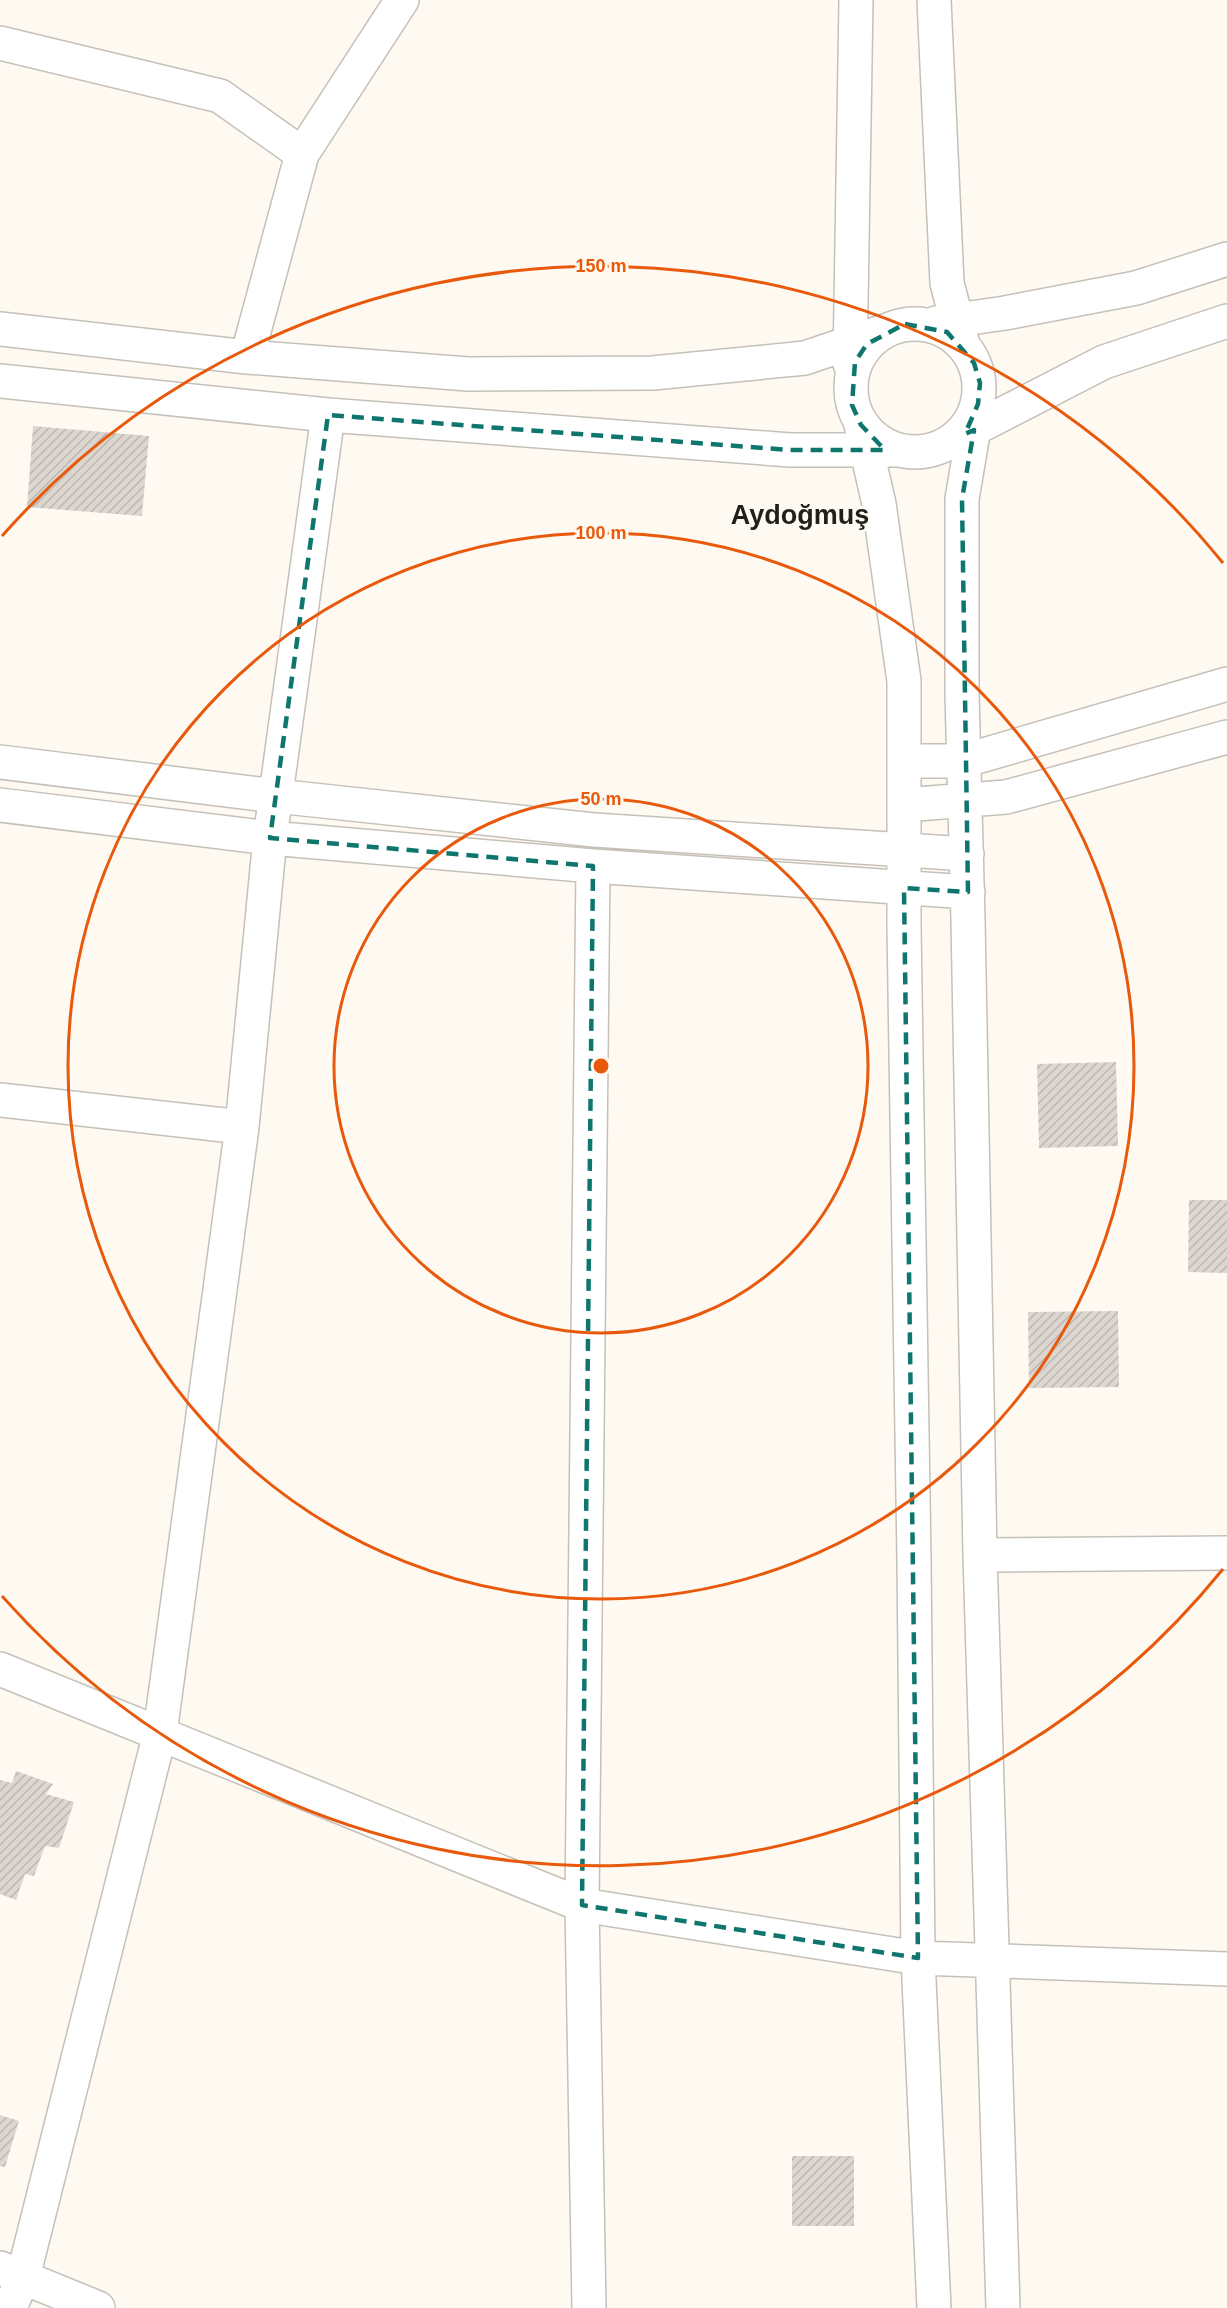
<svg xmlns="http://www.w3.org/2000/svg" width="1227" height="2308" viewBox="0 0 1227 2308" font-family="Helvetica,sans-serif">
<defs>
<pattern id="building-hatch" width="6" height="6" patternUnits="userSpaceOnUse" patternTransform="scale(1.5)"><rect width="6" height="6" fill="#dbd6cf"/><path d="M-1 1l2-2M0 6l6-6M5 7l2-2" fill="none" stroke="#bcb7b1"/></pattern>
</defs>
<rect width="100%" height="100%" fill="#fef9f1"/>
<!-- building -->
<path fill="url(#building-hatch)" d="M33,426l116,10 -7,80 -115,-9z
M1116,1062l2,84 -79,2 -2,-84z
M1189,1200h38v73l-39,-1z
M1118,1311l1,76 -90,1 -1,-76z
M16,1771l37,13 -7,10 28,8 -15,46 -14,-2 -11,30 -9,-2 -9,26 -16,-6v-114l12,3z
M0,2115l19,6 -14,46 -5,-1z
M792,2156h62v70h-62z"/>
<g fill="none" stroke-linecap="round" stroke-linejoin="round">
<!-- minor casing -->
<g stroke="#c5c1b9" stroke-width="36">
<path id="minor" d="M934,0l13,283 16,62
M0,43l220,53 82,58
M936,323l69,-10 131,-25 91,-29
M851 388a64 64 0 1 1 128 0a64 64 0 1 1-128 0Z
M0,329l247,28 221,17 185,-1 152,-15 79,-27
M247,357l55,-203 100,-154
M850,364l6,-364
M0,381l328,34 462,35h105
M978,404l-16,95v195l6,226 12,635 23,753
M861,425l18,79 25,177v245l10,634 4,398 16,350
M960,436l144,-74 123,-41
M904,761h59l264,-77
M0,762l276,34 318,34 373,24
M0,805l270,33 323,28 375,26
M904,805l102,-8 221,-60
M0,1100l242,27
M980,1555l247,-2
M0,1669l582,236 336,53 309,11
M0,2268l98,40
M10,2308l13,-31 137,-544 82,-606 28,-289 58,-423
M589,2308l-7,-403 11,-1039"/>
</g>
<!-- minor -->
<use href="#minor" stroke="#fff" stroke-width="33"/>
</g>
<!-- marked area -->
<path fill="none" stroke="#0f766e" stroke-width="4.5" stroke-dasharray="12 8" stroke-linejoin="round" d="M905,324l42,8 27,31 6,20 -2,21 -13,30 9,-4 -12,69 6,393 -64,-4 14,1070 -336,-53 11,-1039 -323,-28 58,-423 462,35h95l-24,-25 -9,-20 3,-43 12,-18z"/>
<!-- distance rings -->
<g fill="none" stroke="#e8590c" stroke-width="3">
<circle cx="601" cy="1066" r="267"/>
<circle cx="601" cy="1066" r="533"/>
<path d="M1223 1569A800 800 0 0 1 2 1596M2 536A800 800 0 0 1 1223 563"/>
</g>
<g text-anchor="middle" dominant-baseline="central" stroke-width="6" stroke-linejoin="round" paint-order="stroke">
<!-- district labels -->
<g font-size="27" font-weight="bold" fill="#211f1c" stroke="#fef9f1">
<text x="800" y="515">Aydoğmuş</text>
</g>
</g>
<circle cx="601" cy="1066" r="9" fill="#e8590c" stroke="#fef9f1" stroke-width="3"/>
<g font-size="18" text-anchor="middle" font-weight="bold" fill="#e8590c" stroke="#fef9f1" stroke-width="6" stroke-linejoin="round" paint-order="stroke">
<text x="601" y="272">150 m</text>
<text x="601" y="539">100 m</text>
<text x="601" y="805">50 m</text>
</g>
</svg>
